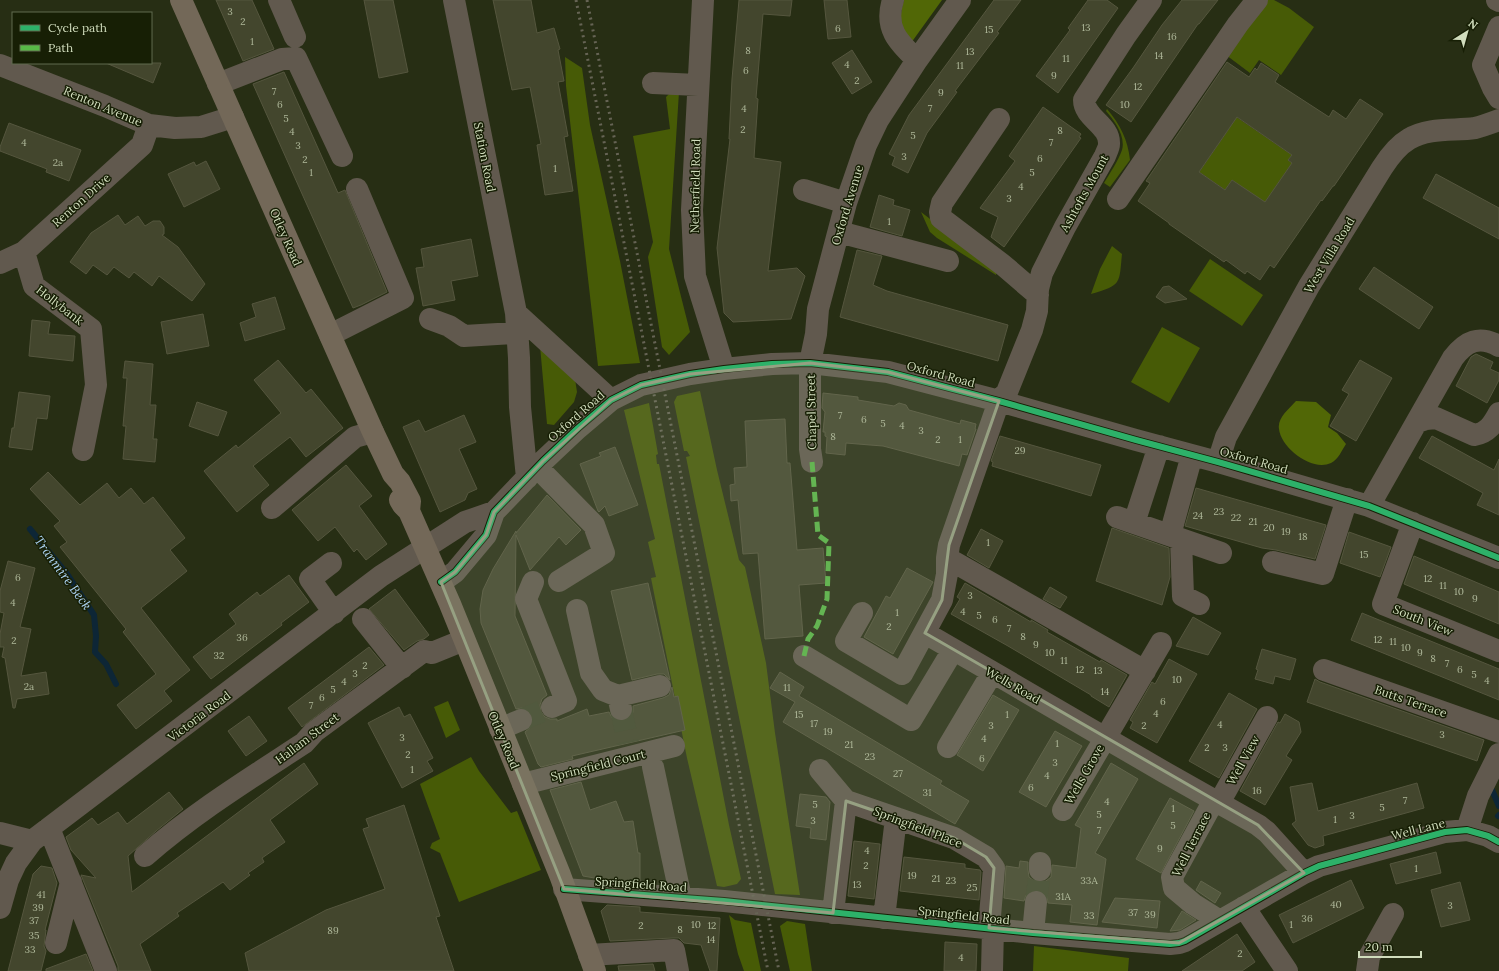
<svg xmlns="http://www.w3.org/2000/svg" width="1499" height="971" viewBox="0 0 1499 971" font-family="Lora,serif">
<rect width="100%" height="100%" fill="#272e14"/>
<!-- green -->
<path fill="#475b06" d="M1264,0h10l15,8 25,19 -33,48 -22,-15 -9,13 -24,-18z
M565,57l17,11 8,57 30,136 20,102 -42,3 -32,-280z
M672,91l7,1 -10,157 21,83 -21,23 -7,-8 -14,-90 5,-15 -20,-106 37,-7 -4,-32z
M1107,109c13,15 21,31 23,51l-20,27 -6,-4c6,-10 14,-22 18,-33 4,-14 -8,-30 -16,-39z
M1229,112l63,43 -4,5 4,3 -22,61 -27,-36 -11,-8 -7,10 -26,-18 31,-45z
M921,212l76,58 -1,5 -59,-37 -7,-6z
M1112,246l10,8c-3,30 0,31 -31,40l9,-25z
M1210,259l53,36 -21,31 -53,-35z
M1162,327l38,21 -31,55 -38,-21z
M540,346l35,33 2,13 -3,10 -20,23 -7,-1z
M700,391l17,79 22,90 6,7 21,96 9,70 25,162 -25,-1 -89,-437 4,-1 -3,-5h-3l-10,-49 3,-6z
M649,403l9,51 -2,1 1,9h2l70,361 12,54 -4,5 -13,3 -7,-1 -30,-128 -36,-180 5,-1 -8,-35 7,-3 -31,-129z
M448,701l12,29 -14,8 -12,-31z
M471,757l8,14 32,42 6,-2 24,59 -82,32 -19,-49 -10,-5 2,-5 8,-4 -20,-55z
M729,915l6,5 16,3 10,48h-17l-6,-17z
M787,921l18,3 7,47h-22l-10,-45z
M1034,946l95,12 -1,13h-95z"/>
<!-- forest -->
<path fill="#516706" d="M904,0h38l-31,43c-10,-16 -13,-24 -7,-43z
M1296,401l20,1 15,13 -3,12 9,6 9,11c-4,6 -8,16 -15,19 -19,9 -50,-15 -52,-34 -2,-11 10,-20 17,-28z"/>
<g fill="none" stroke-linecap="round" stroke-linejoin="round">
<!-- stream -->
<path stroke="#0d2636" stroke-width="6" d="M30,529l37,45 27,41 2,21 -1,16 11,12 10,20
M1492,790l7,16
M1498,816l1,-1"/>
</g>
<!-- building -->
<path fill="#43462d" stroke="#55563e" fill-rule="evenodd" d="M216,0h36l22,49 -31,12z
M364,0h29l15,72 -29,6z
M493,0h38l6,33 17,-5 6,21 -2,1 6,31 -6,1 10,54 -4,1 9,54 -28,4 -8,-50 4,-1 -11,-57 -18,3z
M739,0h53l-2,16 -27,-2 -7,84 2,1 -4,59 27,4 -13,109 29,-3 8,8 -14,43 -58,3 -9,-9 -7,-65 13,-109h-1l3,-60z
M824,0h23l4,37 -23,2z
M994,0h27l-24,32 2,1 -44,58 2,1 -30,41 -19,40 -16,-8 3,-8 -6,-3 20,-39z
M1088,0h19l11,8 -60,85 -22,-17 34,-46 -2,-2z
M1182,0h36l-19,24h-1l-67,98 -25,-17 27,-37 29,-43z
M852,50l20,32 -20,12 -20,-31z
M1227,62l22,15 6,-9 2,2 4,-7 18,12 -4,7 54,35 4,-7 13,9 14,-20 23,15 -49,72h-1l-11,15 -1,-1 -47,68 -4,-3 -10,15 -13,-9 -2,3 -19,-14 -2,2 -55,-38v-1l-31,-22 12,-18 -4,-2zM1237,117l55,38 -4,5 4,3 -27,39 -33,-22 -7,10 -26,-18z
M106,63h55l-8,20z
M284,72l54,121 7,-3 42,102 -26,13 -8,3 -100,-224z
M1043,107l38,27 -2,3 2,1 -77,109 -13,-10 7,-20 -18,-9 35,-47 -6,-5z
M9,123l72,27 -12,31 -23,-9 1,-3 -47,-18v-4z
M206,161l14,28 -36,18 -16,-33 26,-12 2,4z
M1436,174l63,34v31l-76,-41z
M879,195l15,5 -1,5 17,5 -8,26 -32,-9z
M118,215l7,10 13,-9 7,10 8,-5h7l4,6v7l-2,1 16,12 27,37 -13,17 -33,-25 -7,10 -18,-14 -5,6 -15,-11 -7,8 -14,-10 -7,9 -16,-12 21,-29z
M471,239l7,37 -27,5 4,19 -32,6 -7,-38 8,-1 -3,-18z
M857,250l25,6 -9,29 14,6 121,34 -10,36 -158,-44z
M1374,267l59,40 -14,22 -60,-40z
M1169,286l18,13 -22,4 -9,-6 7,-10z
M275,297l10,32 -40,12 -5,-18 16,-6 -4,-13z
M203,314l6,32 -42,8 -6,-32z
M32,320l18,2 -2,12 27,2 -2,25 -44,-5z
M1476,354l17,8 -3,7 9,4v7l-12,23 -31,-17 15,-29z
M278,360l28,33 5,-4 32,39 -37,29 -16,-20 -37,29 16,19 -32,27 -33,-41 32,-26 2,3 43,-35 -27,-33z
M1360,360l32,18 -36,63 -26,-15 19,-32 -7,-4z
M125,361l28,3 -3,41h6l-3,34h4l-2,23 -32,-3 3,-33h-3l3,-34 1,-14h-4z
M19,392l31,4 -3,23 -10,-1 -5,32 -23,-3 3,-19h2z
M823,393l35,4v3l36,6 5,-3 7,2 3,5 51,14 1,-4 15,4 -1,5h1l-9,26 -5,-1 -3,12 -76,-20 -13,-1 -24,-2 -1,12 -19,-2 1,-16 -2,-1v-4h-2l2,-20 -3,-4z
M197,402l30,10 -9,24 -29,-10z
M464,415l12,27 -17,7 18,40 -9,4 -3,7 -25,12 -37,-85 16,-7 6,12z
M785,419l2,44h3l7,87 26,-2 3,35 -27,2 4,51 -38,3 -7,-86 -15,1 -5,-54 -7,1 -1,-16 5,-1 -1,-16 13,-1 -2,-46z
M1000,436l101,29 -10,31 -99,-30 1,-4 -2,-1z
M1432,436l62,34 5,-11v56l-22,-10 6,-12 -64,-35z
M615,447l23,58 -29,11 -4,-10 -6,6 -1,-1 -18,-47 21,-8 -2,-3z
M346,465l26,31 -13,10 28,38 -21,16 -9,-11 -3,3 -19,-25 -17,14 -26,-31z
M48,472l32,33 27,-22 12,15 12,-10 13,16 9,-7 32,41 -15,12 17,21 -46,37 49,62 -26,21 8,10 -36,28 -19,-24 39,-31 -33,-42 3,-3 -66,-82 7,-5 -13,-16 6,-5 -30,-32z
M1196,488l130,37 -11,34 -39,-9 -14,-2 -77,-22z
M547,495l34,35 -15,15 -7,-8 -29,33 -14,-35 -1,81 32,79 -5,4 -2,6 1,7 4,5 5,2h7v2l30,-12 2,7 20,-4 3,6 6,3h5l7,-3 3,-6v-6l30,-8 6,-3 3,-8 2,10 4,-1 7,34 -113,26 1,3 -32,8 -3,-3 -13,-32 6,-5 2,-5v-7l-5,-5 -6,-2 -6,1 -35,-86 -1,-14 3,-19 10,-21 23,-38v2z
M1112,528l57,20 1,29 -8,28 -66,-24z
M981,529l22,12 -14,27 -22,-13z
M1349,532l42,15 -11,30 -40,-14z
M1414,556l85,36v32l-95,-40z
M8,561l27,7 -15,59 11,2 -10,47 25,-4 3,22 -32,5 -2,9h-2l-8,-50 -3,-1 2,-10h-4v-13l4,-21 -4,-1v-21z
M907,568l26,14 -40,72 -29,-17 22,-41 4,2z
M289,575l20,27 -28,21 1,2 -71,54 -18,-22 43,-33 -7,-10 28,-22 3,4z
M648,583l22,97 -6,-6h-7l-25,6 -21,-89z
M965,583l66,39v-2l17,10 -1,2 53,30 1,-2 26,15 -18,32 -18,-11v-1l-83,-49 -57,-32 9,-15 -3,-2z
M1050,587l17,10 -7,11 -17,-9z
M395,589l34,46 -5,4 -7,2 -13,9 -35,-41z
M1362,613l137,56v31l-148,-60z
M1193,617l28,16 -13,22 -32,-9z
M369,647l15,18 -82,62 -14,-19z
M1262,649l34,10 -6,21 -15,-4 -2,8 -18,-5 3,-9 -2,-1z
M1169,659l28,15 -40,69 -27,-15 3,-6 -3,-2 22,-38 3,2z
M780,672l24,15 -5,9 143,85 -2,3 29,17 -14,23 -172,-102 12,-20 -25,-14z
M1315,679l5,3 164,58 -7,21 -170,-59z
M1229,693l28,16 -38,69 -30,-17z
M993,695l26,15 -36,61 -26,-16z
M399,707l5,10 6,-3 23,44 -6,3 6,10 -31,17 -34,-65z
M1285,714l14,8 2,10 -15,24 6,4 -27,45 -25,-14 38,-69 2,1z
M249,716l18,25 -21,15 -18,-25z
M1055,731l27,15 -36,61 -27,-15z
M304,763l14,21 -48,36 15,22 -23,16 2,4 -16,11 2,2 -20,15 -7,-8 -46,31 2,3 -39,28 11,27h-33v-5l-37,-91 15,3 -25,-28 -5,-13 26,-19 6,7 20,-13 9,12 42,-32 14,17 -27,22 -28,25 4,36z
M1111,763l27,16 -43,74 11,6 -9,66 -27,-3 2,-17 -24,-2 -1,-7 -4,-4 -5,-2 -8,1 -4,4 -2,6 -20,-3 2,-32 13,2 1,-7 8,1v8l1,7 5,4 6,1 6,-1 5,-4 1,-12 24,3 5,-40 -6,-3z
M581,782l9,28 26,-9 8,21 9,-1 5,32h2v29l-34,-2 -23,-4 -33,-86z
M1312,783l6,28 99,-28 7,25 -101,28 1,9 -9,3 -7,-3 -16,-21 4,-3 -6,-34z
M800,794l26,3 4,5 -4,38 -16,-2 1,-10 -15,-2z
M1170,798l24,13 -33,62 -25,-14z
M404,805l36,111 -4,1 18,54h-205l-4,-18 81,-43 59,-21 -22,-60 6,-2 -3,-8z
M854,841l26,3 -6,55 -26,-3z
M1436,852l5,21 -45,11 -6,-20z
M904,857l61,7v4l15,2 1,2 -2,28 -79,-9z
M41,866l11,2 5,15 -12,47h1l-2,16 2,5 -5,20h-33l25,-97z
M1351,880l13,28 -71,35 -14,-28z
M1201,881l20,12 -6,10 -19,-13z
M1460,882l10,38 -29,7 -10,-37z
M1115,898l45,3 -3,27 -55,-6z
M607,905l33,2v5l80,6 -3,53h-7l-9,-26 -17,-2 -5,-5h-6l-63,3 -9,-30z
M1182,911l14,9 -16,10 -10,1z
M1237,934l18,28 -13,9h-60z
M945,942l32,2 -1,27h-32z
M86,954l7,17h-47v-2z
M653,964l2,7h-36l-1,-5z"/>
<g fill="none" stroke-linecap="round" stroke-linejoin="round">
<!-- minor-tunnel -->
<path stroke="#40482d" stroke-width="22" stroke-dasharray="22 11" stroke-linecap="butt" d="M621,709l7,34
M521,720l31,-13
M1036,902l4,-32"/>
<!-- minor -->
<path stroke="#61594e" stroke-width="22" d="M279,0l16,37
M454,0l62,313 3,45 1,49 7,71
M703,0l-11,210 3,66 29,93
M893,0c-9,28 5,42 24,60
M1497,0l2,1
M1499,27l-16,38 10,23 6,10
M0,65l105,41 44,19 26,3 26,-1 32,-10
M653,83l45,2
M218,84l64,-25 14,-1 46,98
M999,119l-57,84 -2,9 1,6 62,47 35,30
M804,190l42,13
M1118,199l120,-175 19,-24
M839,232l109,29
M24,252l10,34 57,43 5,56 -13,65
M0,263l24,-11 118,-107 7,-20
M516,313l95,87
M430,319l19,7 15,10 52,-3
M330,335l73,-37 -46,-109
M1417,422l9,-3 10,-1 38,17c14,-2 19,-11 25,-22
M812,462l-2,-13v-86l6,-29 2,-25 28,-106 20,-58 12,-25 39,-60 43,-60
M1218,462l8,-25 83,-151 73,-118c7,-11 15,-22 27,-29 20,-12 45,-8 66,-11 8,-2 16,-5 24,-8
M537,467l57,58 10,28 -45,28
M1369,506l84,-148c13,-17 26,-23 46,-12
M272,508l83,-71 18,-5
M1117,517l104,36
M1134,523l25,-77
M1413,523l-30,81 116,47
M1170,535l22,-80
M1181,539l2,57 16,8
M947,558l198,113
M1273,562l50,12 24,-75
M331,563l-21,16 24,34
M441,582l14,-10 31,-37 8,-23 49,-51 35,-33 33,-28 30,-15 49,-11 34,-5 48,-5 38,-1 78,9 111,29 137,39 82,22 151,44 130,52
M533,582l-7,17 40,102 -14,6
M577,610l14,63 12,17 15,6 3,13
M862,613l-16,28 56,33 40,-74 5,-26v-16l2,-13 50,-144 8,-9 25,-62 5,-19 1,-22 4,-16 23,-46 40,-71c1,-3 4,-8 4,-12 1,-19 -25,-26 -25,-44l42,-65 25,-35
M363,619l39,49
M925,633l239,139 94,53 9,7 37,41
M804,656l107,64 42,-70
M1324,670l175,62
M618,696l42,-10
M500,729l21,-9
M948,747l44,-74
M653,767l28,131
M820,770l26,31 108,37 32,19 8,11 -5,60
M523,784l151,-38
M1214,800l-42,77 2,11 19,16 27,17
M1219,803l48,-86
M1063,810l98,-167
M49,828l57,143
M1467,830l11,-34 21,-42
M0,833l32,8
M145,856c49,-43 104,-77 159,-113l10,-11 110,-81 8,2 32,-13
M1040,870v-7
M564,889l160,12 309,32 137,11 9,-1 6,-2 119,-68 15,-7 126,-34 22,-2 21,6 11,6
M1244,907l43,64
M0,908l8,-28 8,-17 16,-22 349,-265 84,-54 29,-10
M833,913l13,-112
M884,918l12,-100
M1033,933l3,-31
M56,943l15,-61
M589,955l85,-5 4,21
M992,971l1,-43
M1367,971l2,-14 24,-43"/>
<!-- major -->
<path stroke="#736858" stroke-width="22" d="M181,0l192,432 20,42 7,8 10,19 -1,10
M400,500l3,5 6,6 41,93 110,271 35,96"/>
<!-- rail -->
<path stroke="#666455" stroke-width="3" stroke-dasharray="2 4" stroke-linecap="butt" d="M576,0l192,971
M587,0l192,971"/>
<!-- quiet -->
<path stroke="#58b947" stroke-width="5" stroke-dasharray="10 5" stroke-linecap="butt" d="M804,656l4,-17 9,-13 10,-27 2,-56 -11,-8 -6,-73"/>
<!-- cycleway casing -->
<g stroke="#171f05" stroke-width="8">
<path id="cycleway" d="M441,582l14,-10 31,-37 8,-23 49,-51 35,-33 33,-28 30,-15 49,-11 34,-5 48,-5 38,-1 78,9 111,29 137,39 82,22 151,44 130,52
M564,889l160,12 309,32 137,11 9,-1 6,-2 119,-68 15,-7 126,-34 22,-2 21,6 11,6"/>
</g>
<!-- cycleway -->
<use href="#cycleway" stroke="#2db169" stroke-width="6"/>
</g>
<!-- marked area -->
<path fill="#96a082" fill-opacity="0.2" stroke="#96a082" stroke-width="3" stroke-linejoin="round" d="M810,363l78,9 111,29 -50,144 -7,55 -17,33 333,192 46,48 -125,70 -190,-15 5,-60 -8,-11 -32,-19 -108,-37 -13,112 -269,-24 -123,-307 14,-10 31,-37 8,-23 49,-51 68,-61 30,-15 49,-11z"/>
<g text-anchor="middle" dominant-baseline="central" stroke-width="3" stroke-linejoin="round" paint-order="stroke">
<!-- number labels -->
<g font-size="10" fill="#aeb799">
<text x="230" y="11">3</text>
<text x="243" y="21">2</text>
<text x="1086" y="27">13</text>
<text x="838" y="28">6</text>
<text x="989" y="29">15</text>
<text x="1172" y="36">16</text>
<text x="252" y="41">1</text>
<text x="748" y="50">8</text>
<text x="970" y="51">13</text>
<text x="1159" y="55">14</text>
<text x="1066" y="58">11</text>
<text x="847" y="64">4</text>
<text x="960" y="65">11</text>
<text x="746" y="70">6</text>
<text x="1054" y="75">9</text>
<text x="857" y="80">2</text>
<text x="1138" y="86">12</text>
<text x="274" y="91">7</text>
<text x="941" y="92">9</text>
<text x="280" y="104">6</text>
<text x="1125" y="104">10</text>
<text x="744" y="108">4</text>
<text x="930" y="108">7</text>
<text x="286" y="118">5</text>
<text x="743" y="129">2</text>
<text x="1060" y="130">8</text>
<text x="292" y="131">4</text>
<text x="913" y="135">5</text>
<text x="24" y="142">4</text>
<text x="1051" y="142">7</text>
<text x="298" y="145">3</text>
<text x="904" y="156">3</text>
<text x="1040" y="158">6</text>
<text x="305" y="159">2</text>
<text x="58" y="162">2a</text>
<text x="555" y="168">1</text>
<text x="311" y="172">1</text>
<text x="1032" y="172">5</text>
<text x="1021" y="186">4</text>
<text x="1009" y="198">3</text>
<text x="889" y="221">1</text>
<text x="840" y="415">7</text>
<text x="864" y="419">6</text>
<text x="883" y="423">5</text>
<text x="902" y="425">4</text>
<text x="921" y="430">3</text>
<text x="833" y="436">8</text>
<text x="938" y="439">2</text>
<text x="960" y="439">1</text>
<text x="1020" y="450">29</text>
<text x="1219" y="511">23</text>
<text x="1198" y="515">24</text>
<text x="1236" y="517">22</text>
<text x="1253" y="521">21</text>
<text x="1269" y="527">20</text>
<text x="1286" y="531">19</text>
<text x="1303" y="536">18</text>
<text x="988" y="542">1</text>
<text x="1364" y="554">15</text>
<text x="18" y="577">6</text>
<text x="1428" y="578">12</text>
<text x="1443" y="585">11</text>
<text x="1459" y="591">10</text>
<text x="970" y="595">3</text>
<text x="1475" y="598">9</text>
<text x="13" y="602">4</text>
<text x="963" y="611">4</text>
<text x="897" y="612">1</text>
<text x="979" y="615">5</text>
<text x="995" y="619">6</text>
<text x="889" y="626">2</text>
<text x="1009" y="628">7</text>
<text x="1023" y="636">8</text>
<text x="242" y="637">36</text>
<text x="1378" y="639">12</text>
<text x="14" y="640">2</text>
<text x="1393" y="641">11</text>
<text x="1036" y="644">9</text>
<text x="1406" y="647">10</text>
<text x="1050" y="652">10</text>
<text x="1420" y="652">9</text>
<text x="219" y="655">32</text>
<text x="1433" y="658">8</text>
<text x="1064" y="660">11</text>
<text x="1447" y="663">7</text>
<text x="365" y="665">2</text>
<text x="1080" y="669">12</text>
<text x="1460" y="669">6</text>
<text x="1098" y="670">13</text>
<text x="355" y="673">3</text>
<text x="1474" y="674">5</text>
<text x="1177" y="679">10</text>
<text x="1487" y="680">4</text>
<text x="344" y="681">4</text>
<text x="29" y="686">2a</text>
<text x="787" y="687">11</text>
<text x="333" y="689">5</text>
<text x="1105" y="691">14</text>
<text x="322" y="697">6</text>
<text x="1163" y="701">6</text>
<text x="311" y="705">7</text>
<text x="1156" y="713">4</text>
<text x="799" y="714">15</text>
<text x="1007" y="714">1</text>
<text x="814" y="723">17</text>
<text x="1220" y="724">4</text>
<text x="991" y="725">3</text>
<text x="1144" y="725">2</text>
<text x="828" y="731">19</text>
<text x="1442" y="734">3</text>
<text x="402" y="737">3</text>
<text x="984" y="738">4</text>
<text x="1057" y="743">1</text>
<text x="849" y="744">21</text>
<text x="1207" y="747">2</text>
<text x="1225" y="747">3</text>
<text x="408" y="754">2</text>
<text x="870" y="756">23</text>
<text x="982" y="758">6</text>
<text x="1055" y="762">3</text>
<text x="412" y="769">1</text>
<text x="898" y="773">27</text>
<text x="1047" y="775">4</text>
<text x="1031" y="787">6</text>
<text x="1257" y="790">16</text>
<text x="927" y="792">31</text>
<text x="1405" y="800">7</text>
<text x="1107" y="801">4</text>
<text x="815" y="804">5</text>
<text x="1382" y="807">5</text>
<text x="1173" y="808">1</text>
<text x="1099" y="814">5</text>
<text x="1352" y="815">3</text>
<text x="1335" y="819">1</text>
<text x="813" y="820">3</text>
<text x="1173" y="825">5</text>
<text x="1099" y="830">7</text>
<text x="1160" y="848">9</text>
<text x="867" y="850">4</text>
<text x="866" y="865">2</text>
<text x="1416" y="868">1</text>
<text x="912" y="875">19</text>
<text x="936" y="878">21</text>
<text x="951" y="880">23</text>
<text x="1089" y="880">33A</text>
<text x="857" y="884">13</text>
<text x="972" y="887">25</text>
<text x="41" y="894">41</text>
<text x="1063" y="896">31A</text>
<text x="1336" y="904">40</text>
<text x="1450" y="905">3</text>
<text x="38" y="907">39</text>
<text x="1133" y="912">37</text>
<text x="1150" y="914">39</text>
<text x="1089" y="915">33</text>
<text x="1307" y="918">36</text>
<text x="34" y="920">37</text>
<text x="696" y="924">10</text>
<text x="1291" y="924">1</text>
<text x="641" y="925">2</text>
<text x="712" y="925">12</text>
<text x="680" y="929">8</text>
<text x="333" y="930">89</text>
<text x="34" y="935">35</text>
<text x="711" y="939">14</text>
<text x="30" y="949">33</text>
<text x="1240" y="953">2</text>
<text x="961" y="957">4</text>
</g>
<!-- street labels -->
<g font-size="12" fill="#d1ddbd" stroke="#171f05">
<text transform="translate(103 106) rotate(23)">Renton Avenue</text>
<text transform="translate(485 157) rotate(79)">Station Road</text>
<text transform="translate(695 186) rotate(-89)">Netherfield Road</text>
<text transform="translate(1084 193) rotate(-61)">Ashtofts Mount</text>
<text transform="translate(81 200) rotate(-42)">Renton Drive</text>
<text transform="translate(847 205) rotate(-73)">Oxford Avenue</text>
<text transform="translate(286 237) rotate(66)">Otley Road</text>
<text transform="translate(1329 255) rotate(-59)">West Villa Road</text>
<text transform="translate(60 305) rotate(38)">Hollybank</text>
<text transform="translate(941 374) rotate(15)">Oxford Road</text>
<text transform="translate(811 412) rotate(-91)">Chapel Street</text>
<text transform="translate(576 416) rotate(-41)">Oxford Road</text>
<text transform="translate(1254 460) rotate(16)">Oxford Road</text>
<text transform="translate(1423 620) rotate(22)">South View</text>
<text transform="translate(1013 685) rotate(30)">Wells Road</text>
<text transform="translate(1411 701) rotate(19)">Butts Terrace</text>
<text transform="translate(199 716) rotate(-37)">Victoria Road</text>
<text transform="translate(307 738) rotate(-37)">Hallam Street</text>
<text transform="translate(504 740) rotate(67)">Otley Road</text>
<text transform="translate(1243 760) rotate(-61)">Well View</text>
<text transform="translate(598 765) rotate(-14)">Springfield Court</text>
<text transform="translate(1084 774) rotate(-60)">Wells Grove</text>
<text transform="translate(918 827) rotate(21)">Springfield Place</text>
<text transform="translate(1418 829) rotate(-14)">Well Lane</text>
<text transform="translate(1191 844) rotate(-63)">Well Terrace</text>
<text transform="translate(641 884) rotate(4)">Springfield Road</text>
<text transform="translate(964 915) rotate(6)">Springfield Road</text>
</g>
<!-- water labels -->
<g font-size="13" font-style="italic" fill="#acd3f3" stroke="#171f05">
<text transform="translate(63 573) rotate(54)">Tranmire Beck</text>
</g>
</g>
<!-- legend -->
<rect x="12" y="12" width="140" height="52" fill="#171f05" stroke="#616b4f"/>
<rect x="20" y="25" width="20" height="6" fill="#2db169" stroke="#616b4f"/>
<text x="48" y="32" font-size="12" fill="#d1ddbd">Cycle path</text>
<rect x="20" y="45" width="20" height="6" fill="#58b947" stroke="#616b4f"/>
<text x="48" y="52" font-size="12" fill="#d1ddbd">Path</text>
<!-- north arrow -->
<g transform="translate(1467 32) rotate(37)" stroke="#171f05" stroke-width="3" paint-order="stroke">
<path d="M0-3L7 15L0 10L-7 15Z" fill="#d1ddbd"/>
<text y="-6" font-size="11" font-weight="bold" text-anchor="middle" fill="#d1ddbd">N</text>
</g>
<!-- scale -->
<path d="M1359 951v6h62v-6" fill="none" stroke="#d1ddbd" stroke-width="2"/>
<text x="1365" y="951" font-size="12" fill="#d1ddbd" stroke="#171f05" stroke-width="3" paint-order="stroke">20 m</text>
</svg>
